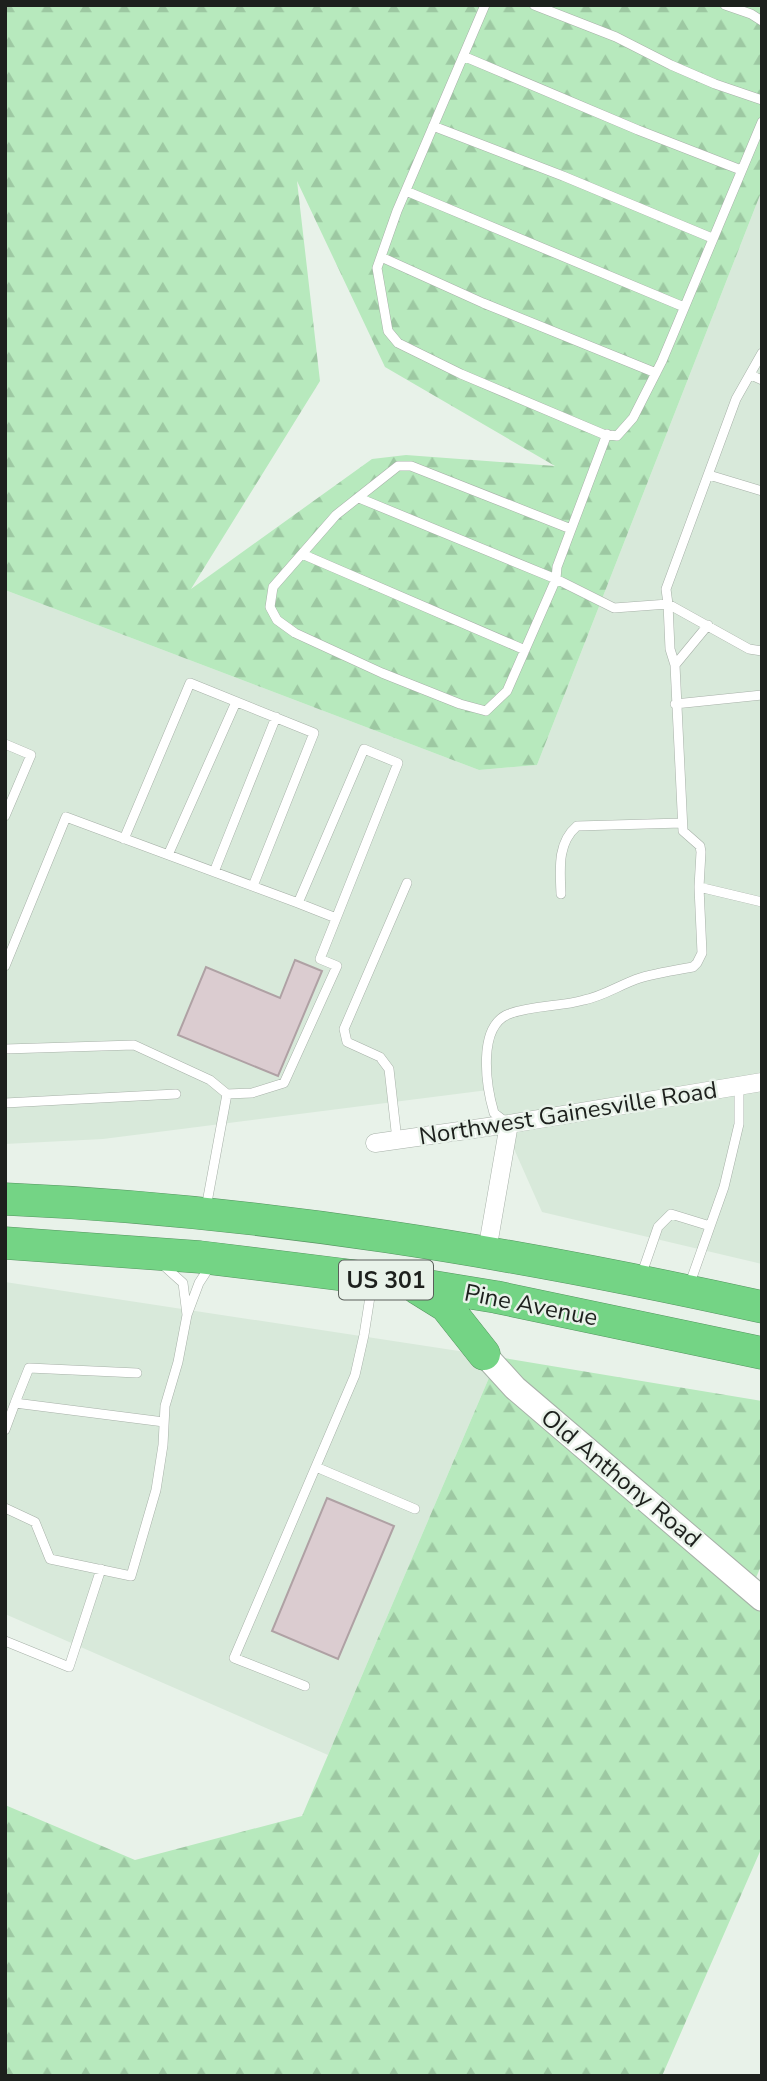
<svg xmlns="http://www.w3.org/2000/svg" width="767" height="2081" viewBox="0 0 767 2081" font-family="'Nunito Sans',sans-serif">
<defs>
<pattern id="forest-firs" width="22" height="20" patternUnits="userSpaceOnUse" patternTransform="scale(1.75)"><rect width="22" height="20" fill="#b7e9bd"/><path d="M5 1l3.5 6h-7zM16 11l3.5 6h-7z" fill="#9dc8a2"/></pattern>
</defs>
<rect width="100%" height="100%" fill="#e8f2e9"/>
<!-- built -->
<path fill="#d8e9da" d="M762,190v1074l-220,-52 -54,-122 -385,49 -98,5v-554l474,180 58,-5z
M5,1282l467,71 19,20 -163,382 -323,-141z"/>
<!-- forest -->
<path fill="url(#forest-firs)" fill-rule="evenodd" d="M5,5h757v185l-225,575 -58,5 -474,-180zM297,181l88,186 170,99 -149,-11 -34,4 -181,130 129,-208z
M498,1357l264,44v163l-8,18z
M491,1373l271,236v238l-100,229h-657v-271l130,55 167,-44z"/>
<!-- building -->
<path fill="#dbccd0" stroke="#afa1a4" stroke-width="2" d="M295,960l27,11 -44,105 -100,-41 28,-68 74,31z
M327,1498l67,28 -56,133 -66,-28z"/>
<g fill="none" stroke-linecap="round" stroke-linejoin="round">
<!-- lane casing -->
<g stroke="#a7b1a8" stroke-width="10">
<path id="lane" d="M485,5l-88,206 -20,57 11,63 10,12 63,31 142,60 14,2 16,-18 29,-57 100,-239
M534,5l82,32 55,28 44,19 47,16
M725,5l26,9 11,7
M463,56l175,74 103,40
M433,126l130,50 149,62
M406,191l278,116
M381,257l102,46 173,70
M762,353l-26,46 -70,190 2,15 81,45 13,2
M751,375l11,5
M709,475l53,16
M359,498l197,81 -49,112 -21,20 -26,-7 -78,-31 -87,-40 -18,-13 -7,-13 3,-20 63,-72 62,-49h13l160,63
M302,554l223,96
M675,665l33,-40
M675,704l87,-9
M5,744l26,11 -26,61
M124,839l66,-156 124,50 -61,153
M168,855l68,-153
M214,872l62,-155
M699,887l63,15
M561,894c-1,-25 -4,-51 16,-68l105,-3
M298,903l38,15
M5,966l61,-149 232,86 66,-154 34,14 -78,196 17,7 -53,117 -32,10 -25,1 -17,-14 -76,-35 -129,4
M5,1103l171,-9
M507,1123l-13,-10c-8,-27 -17,-87 15,-99 24,-9 51,-7 75,-14 20,-4 37,-16 56,-22 17,-5 35,-8 53,-11l4,-4 5,-10 -3,-66 2,-35 -1,-6 -17,-15 -8,-166 -5,-16 -2,-45 -54,4 -58,-29 1,-12 50,-133
M397,1140l-8,-71 -9,-12 -33,-15 -3,-13 63,-146
M206,1208l21,-114
M162,1264l21,19 4,32 12,-32 13,-20
M641,1276l17,-49 13,-13 39,12
M689,1286l35,-99 15,-63v-38
M15,1403l14,-35 108,5
M5,1430l10,-27 149,19
M316,1467l99,42
M5,1508l30,14 15,37 81,17 25,-86 7,-45 2,-39 13,-44 9,-47
M5,1641l64,26 32,-98
M305,1686l-71,-28 121,-283 9,-40 8,-51"/>
</g>
<!-- street casing -->
<g stroke="#a7b1a8" stroke-width="19">
<path id="street" d="M375,1143l134,-19 253,-42
M487,1251l22,-127"/>
</g>
<!-- secondary casing -->
<g stroke="#a7b1a8" stroke-width="26">
<path id="secondary" d="M484,1354l31,34 247,211"/>
</g>
<!-- highway casing -->
<g stroke="#569561" stroke-width="33">
<path id="highway" d="M5,1199c256,11 508,53 757,108
M5,1243l195,14 210,26 86,14 266,56
M417,1288l29,18 38,48"/>
</g>
<!-- lane -->
<use href="#lane" stroke="#fff" stroke-width="9"/>
<!-- street -->
<use href="#street" stroke="#fff" stroke-width="18"/>
<!-- secondary -->
<use href="#secondary" stroke="#fff" stroke-width="24"/>
<!-- highway -->
<use href="#highway" stroke="#74d485" stroke-width="32"/>
</g>
<g text-anchor="middle" dominant-baseline="central" stroke-width="5" stroke-linejoin="round" paint-order="stroke">
<!-- shield labels -->
<rect fill="#e8f2e9" stroke="#5a5f5a" stroke-width="2" x="339" y="1260.5" width="94" height="39" rx="5"/>
<g font-size="23" font-weight="bold" fill="#1d201d">
<text x="386" y="1280">US 301</text>
</g>
<!-- street labels -->
<g font-size="24" fill="#1d201d" stroke="#e8f2e9">
<text transform="translate(568 1113) rotate(-9)">Northwest Gainesville Road</text>
<text transform="translate(531 1305) rotate(11)">Pine Avenue</text>
<text transform="translate(621 1478) rotate(40)">Old Anthony Road</text>
</g>
</g>
<!-- border -->
<rect width="767" height="2081" fill="none" stroke="#1d201d" stroke-width="14"/>
</svg>
